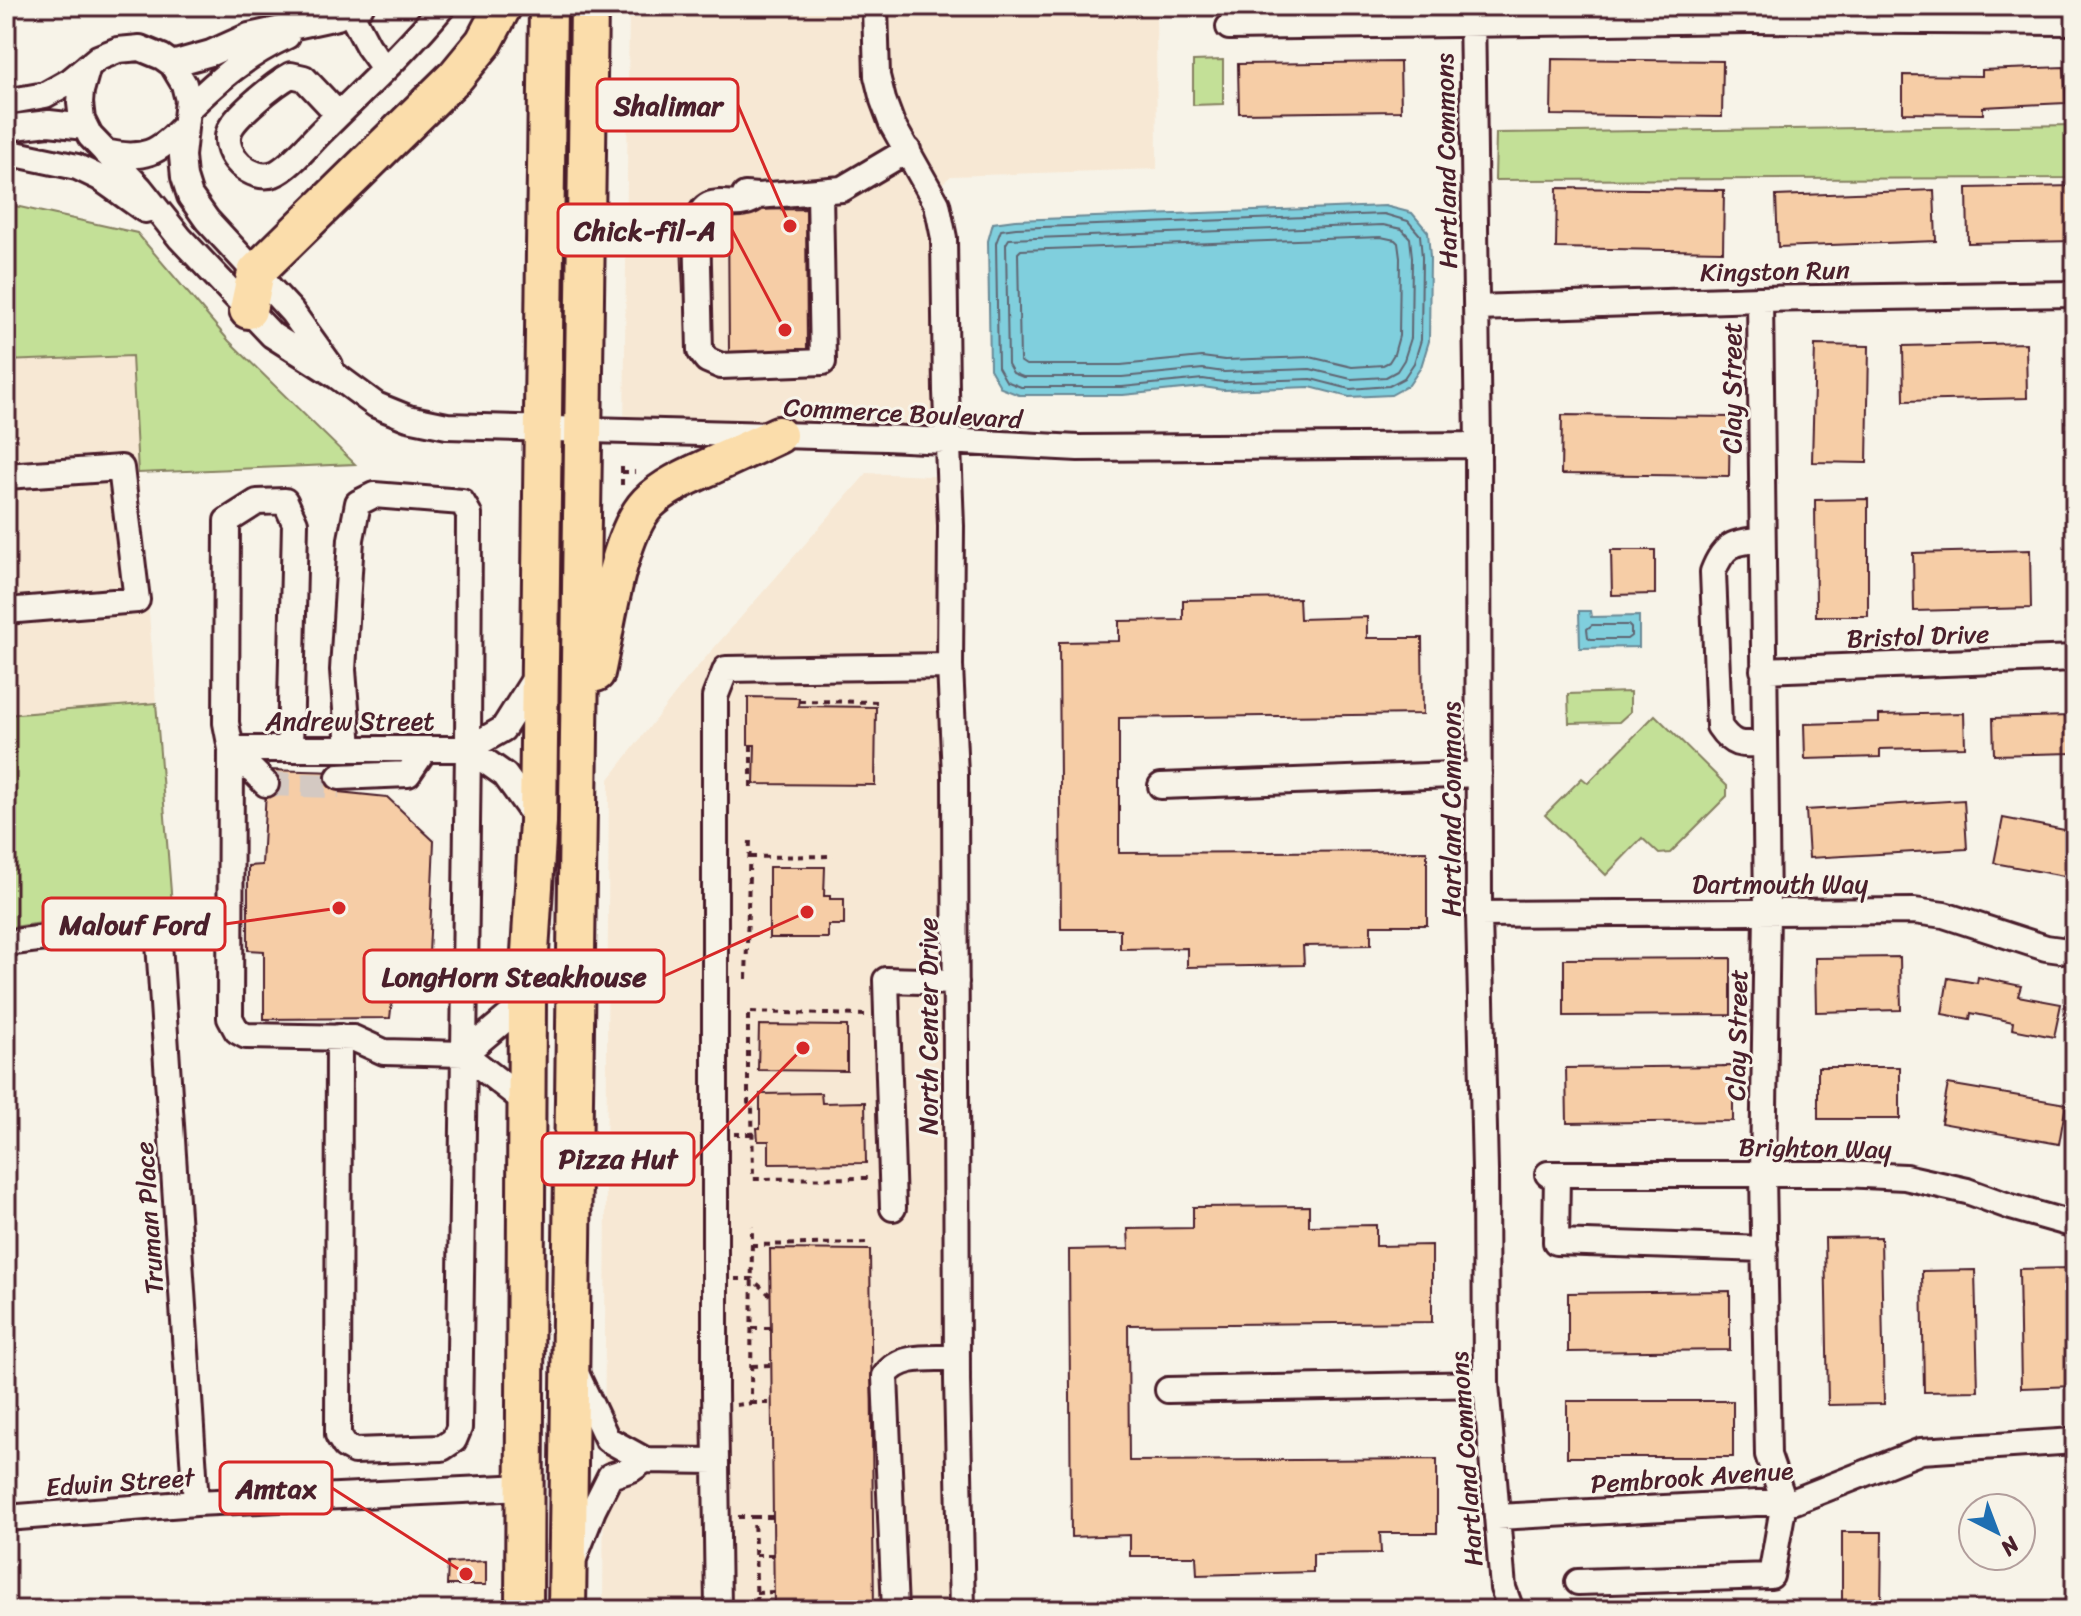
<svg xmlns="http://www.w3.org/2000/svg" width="2081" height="1616" viewBox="0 0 2081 1616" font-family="Sriracha,sans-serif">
<rect width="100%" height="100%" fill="#f7f3e8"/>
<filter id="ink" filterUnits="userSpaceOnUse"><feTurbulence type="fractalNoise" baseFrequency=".0125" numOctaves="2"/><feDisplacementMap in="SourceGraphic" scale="16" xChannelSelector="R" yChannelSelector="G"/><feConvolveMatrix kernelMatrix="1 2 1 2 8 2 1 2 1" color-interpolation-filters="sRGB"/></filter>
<g filter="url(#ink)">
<!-- built -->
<path fill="#f7e8d4" d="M629,6h527l1,163 -206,7 -19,16 16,250 -324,-11z
M132,356l6,117 18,230 -150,12v-353z
M867,473l82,4 13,1133h-359l6,-831 77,-99z"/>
<!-- green -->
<path fill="#c3e097" stroke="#868061" stroke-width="2" d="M1223,60v44l-30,1v-44z
M2075,125v53l-580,2 1,-47z
M6,204l131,29 92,108 126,123 -217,9 -6,-117 -126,5z
M1630,692v20l-11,10 -50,1 -1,-29z
M156,703l16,202 -166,23v-213z
M1655,715l72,71v10l-57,57 -11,1 -17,-16 -36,37 -61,-60 37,-37 6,5z"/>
<!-- water -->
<path fill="#80cfdd" stroke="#6a8996" stroke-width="2" d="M1385,206l27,7 16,19 2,25 -1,84 -8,26 -12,18 -18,10 -42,2 -39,-10 -87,3 -20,-3 -80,8h-104l-18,-7 -11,-19 -2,-128 5,-18 22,-3z
M1579,611h11l1,6 48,-1v31l-59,1z"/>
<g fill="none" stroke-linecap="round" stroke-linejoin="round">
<!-- shore -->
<path stroke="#606572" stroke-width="2" d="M1384,214l24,7 12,14 2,22 -1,83 -7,23 -10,15 -15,8 -39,3 -39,-10 -88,3 -20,-3 -81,8h-101l-15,-6 -8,-14 -2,-124 5,-13 15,-2z
M1383,225l19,4 8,9 2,19 -1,81 -7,22 -7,11 -11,6 -35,2 -41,-10 -86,3 -21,-3 -81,8h-99l-10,-4 -5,-9 -2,-120 3,-5z
M1381,237l14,3 3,3 2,15 -1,78 -5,18 -5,8 -6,3 -31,2 -42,-10 -85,3 -23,-3 -81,8h-95l-6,-4 -2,-108 3,-3z
M1592,625h36l3,3v8l-4,3h-36l-3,-2 -1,-8z"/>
</g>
<!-- building -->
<path fill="#f6cda6" stroke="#4a1f2b" stroke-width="2" d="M1552,59l171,2 -1,56 -171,-2z
M1400,62l1,49 -162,2 -1,-49z
M2064,67l2,36 -83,4v7l-80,-1v-38l79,1v-6z
M2075,186v55l-107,2 -1,-55z
M1557,188l167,2 -1,61 -167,-3z
M1934,190l2,51 -158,6 -2,-51z
M806,209l1,142 -78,1 -1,-142z
M681,243h25l1,49h-24z
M2067,340h8v119h-8z
M2026,343l1,55 -123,3 -1,-55z
M1815,345l54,1 -2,117 -55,-1z
M1562,415l168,2 -1,59 -168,-2z
M2075,494v105l-7,-104z
M1868,499v117h-52l-1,-116z
M1611,550h44v44l-43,1z
M2030,550l1,58 -117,3 -1,-58z
M1299,598l1,21 67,-2v21h55l1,76 -304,4v135l308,-2v74h-56v20l-68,1 1,19 -117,2v-19l-67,1v-21v1h-59l-2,-287 60,-1v-20l64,-1v-20z
M748,697l51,1 -1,8 78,1 -1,78 -121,-1 1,-39h-7z
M1964,713l1,34 -85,2v8l-75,2 -1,-35 75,-2v-7z
M2070,713h5v34h-3v6l-78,2 -1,-37 77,-2z
M267,770l72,2v20l48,5 47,44 -5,114 -36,38 -3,25 -126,1v-68l-16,-1v-84l14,-1z
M1964,800l3,49 -158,9 -3,-48z
M2003,818l72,14v46l-81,-15z
M769,867h56l-1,29h6v3h14v26h-16v13h-59z
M1900,957l1,53 -85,2 -1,-54z
M1731,958v57l-167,1v-57z
M1978,977l43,9 -3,10 43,8 -7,33 -42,-8 1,-7 -42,-9 -1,6 -28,-5 6,-36 29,5z
M759,1025l88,1v45l-89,-1z
M1733,1066v55l-166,2 -1,-55z
M1818,1067h82v52h-82z
M1948,1084l118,20 -7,40 -118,-21z
M821,1093l1,10 43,-1 1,61 -97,1v-23h-11l-1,-13h3v-34z
M1309,1206v20l67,-1v21l56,-1v77l-304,3 1,136 308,-2v74h-57l1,20 -68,1v18l-116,3 -1,-19h-66v-21l-59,2 -2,-287 60,-1 -1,-20 65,-1v-21z
M1881,1237l3,167 -56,1 -3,-167z
M770,1249l100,1 4,360h-100z
M2071,1268l2,118 -52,2 -2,-119z
M1975,1270l3,121 -54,1 -2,-121z
M1730,1291v59l-162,2v-59z
M1567,1401h166v56h-166z
M1842,1532h40l-1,78h-39z
M486,1561v24h-39l1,-22z"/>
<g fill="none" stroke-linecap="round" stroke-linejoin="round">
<!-- minor-tunnel -->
<path stroke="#d4c9c2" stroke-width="24" stroke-dasharray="24 12" stroke-linecap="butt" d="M266,784l73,2"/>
<!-- minor casing -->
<g stroke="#4a1f2b" stroke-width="30">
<path id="minor" d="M875,6l2,70 6,24 9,24 45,80 7,34 2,153 5,135 -1,140 5,109 2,605 5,230
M1472,6l6,439 1,469 6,257 1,213 17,204 8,22
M350,12l18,34 16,22
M1229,27l521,-7 325,2
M172,64l39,-11 38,-17 88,-19 24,-11
M88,66l-7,25 -1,12 2,17 8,16 50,52 40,50 92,97 66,42 38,28 32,13 39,8 439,12 192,10 400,-3
M6,102l39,-7 25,-14 28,-23 20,-8 22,-2 22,9 10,7 12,20 4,16 -6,56 2,21 6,19 17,24 85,92 38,53
M187,110c32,-31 59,-55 100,-74
M338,114l-34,-36 -13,-3c-15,8 -58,42 -62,57 -7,23 22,50 45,42 17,-7 36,-32 50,-45 40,-40 83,-79 119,-123
M6,128l43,-5 36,4
M6,152l71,15 23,11 45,32
M105,152c38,9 54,1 80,-27
M745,195l13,1 84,-7 66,-39
M758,196c-2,2 -9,6 -12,6 -22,6 -40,-10 -49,21l3,128 7,9 14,6 102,-4 -3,-170
M1476,308l284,-9 315,-5
M6,476l115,-8 16,132 -131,11
M1762,540c-28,1 -39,5 -49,32l6,154c14,21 22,19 46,17
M1763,670l312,-12
M231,749h237l35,-20 34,-54
M231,749l35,35
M290,749l5,-226 -10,-22 -28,1 -30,19 -1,202 5,26 -1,269 7,13 9,5 107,2 31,14 80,2 63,49
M468,749l37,26 33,46
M339,777l69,-3 17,-25
M1161,786l318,-12
M1479,914l435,-3 30,4 102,33 29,4
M6,943l80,-10 72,-5 38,575
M339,1037l-1,398 7,11 9,5 88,-3 12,-8 5,-12 9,-679 1,-235 -7,-12 -88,-7 -16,8 -7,36 -8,131 6,78
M464,1054l63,-53
M1548,1174h295l62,3 62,14 44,16 64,18
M1557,1174l-1,68 209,7
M893,1208l-7,-228 70,2
M574,1369l33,70 38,21 70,1
M1168,1390l318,-6
M1497,1517l298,-16 126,-50 154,-10
M6,1518l190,-15 330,-16
M575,1556l18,-46 17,-34 22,-7 13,-9
M1578,1582l193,-6 13,-74 -16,-47 -5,-281 4,-262 -7,-613
M718,1610l-3,-219v-694l11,-28 224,-3
M895,1610l-10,-234c15,-23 48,-17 72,-18"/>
</g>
<!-- highway casing -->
<g stroke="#4a1f2b" stroke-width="42">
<path id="highway" d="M248,310l8,-38 200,-196 28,-34 19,-36
M596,673c10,-44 21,-138 52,-170 17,-17 41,-27 63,-37 22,-10 45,-21 67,-31
M524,1610l3,-609 11,-179 10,-816
M567,1610l22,-1604"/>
</g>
<!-- path -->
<path stroke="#4a1f2b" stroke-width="4" stroke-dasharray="6 6" stroke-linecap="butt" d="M622,467v22
M622,472h13
M799,701l83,1
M751,745v48
M750,857l84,-1
M746,979l4,-140
M865,1015l-117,-3v91l4,1 1,75 117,-1
M734,1134h21
M752,1245l117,-2
M735,1279h17l18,16
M752,1328h19
M752,1366l19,-1
M751,1403h21
M736,1405l15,-2 1,-177
M738,1517h16l3,93
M754,1517h19
M755,1555h18
M756,1593l17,-1"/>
<!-- minor -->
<use href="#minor" stroke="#f7f3e8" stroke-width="24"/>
<!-- highway -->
<use href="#highway" stroke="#fbddab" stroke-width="36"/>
</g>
</g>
<g text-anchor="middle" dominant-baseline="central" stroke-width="6" stroke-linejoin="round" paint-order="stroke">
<!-- street labels -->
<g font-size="26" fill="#4a1f2b" stroke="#f7f3e8">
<text transform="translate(1446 161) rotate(-91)">Hartland Commons</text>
<text transform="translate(1775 271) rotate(-1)">Kingston Run</text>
<text transform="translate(1732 388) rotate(-90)">Clay Street</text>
<text transform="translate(903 413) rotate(3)">Commerce Boulevard</text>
<text transform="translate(1918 636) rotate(-2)">Bristol Drive</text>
<text x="350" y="721">Andrew Street</text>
<text transform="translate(1451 809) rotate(-90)">Hartland Commons</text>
<text x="1780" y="884">Dartmouth Way</text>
<text transform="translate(928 1026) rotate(-90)">North Center Drive</text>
<text transform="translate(1737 1035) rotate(-89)">Clay Street</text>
<text transform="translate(1815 1148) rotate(1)">Brighton Way</text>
<text transform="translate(149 1218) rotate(-94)">Truman Place</text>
<text transform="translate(1466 1459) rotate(-94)">Hartland Commons</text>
<text transform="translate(1692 1477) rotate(-4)">Pembrook Avenue</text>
<text transform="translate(120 1482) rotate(-4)">Edwin Street</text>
</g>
</g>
<!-- callouts -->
<path fill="none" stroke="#d62828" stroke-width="3" d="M790 226L738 105M785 330L732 230M339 908L225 924M807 912L664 976M803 1048L694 1159M466 1574L332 1488"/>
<g fill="#d62828" stroke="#f7f3e8" stroke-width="3">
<circle cx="790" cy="226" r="8"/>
<circle cx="785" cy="330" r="8"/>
<circle cx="339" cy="908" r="8"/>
<circle cx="807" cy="912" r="8"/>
<circle cx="803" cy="1048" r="8"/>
<circle cx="466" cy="1574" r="8"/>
</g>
<g fill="#f7f3e8" stroke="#d62828" stroke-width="3">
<rect x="597" y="79" width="141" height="52" rx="8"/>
<rect x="558" y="204" width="174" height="52" rx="8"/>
<rect x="43" y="898" width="182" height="52" rx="8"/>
<rect x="364" y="950" width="300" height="52" rx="8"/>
<rect x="542" y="1133" width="152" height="52" rx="8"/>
<rect x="220" y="1462" width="112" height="52" rx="8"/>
</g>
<g font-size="28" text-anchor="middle" font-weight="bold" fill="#4a1f2b">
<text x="668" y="115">Shalimar</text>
<text x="645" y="240">Chick-fil-A</text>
<text x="134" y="934">Malouf Ford</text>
<text x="514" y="986">LongHorn Steakhouse</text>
<text x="618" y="1168">Pizza Hut</text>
<text x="276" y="1498">Amtax</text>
</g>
<!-- margin -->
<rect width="2081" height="1616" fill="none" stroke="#f7f3e8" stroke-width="32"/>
<rect x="16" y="16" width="2049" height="1584" fill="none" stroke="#4a1f2b" stroke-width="3" filter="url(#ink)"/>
<!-- north arrow -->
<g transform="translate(1997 1532) rotate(138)"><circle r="38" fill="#f7f3e8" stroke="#b29e9c" stroke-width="2"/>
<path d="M0-6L14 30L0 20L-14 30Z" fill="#1f6fb2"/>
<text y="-12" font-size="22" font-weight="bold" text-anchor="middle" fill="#4a1f2b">N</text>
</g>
</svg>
